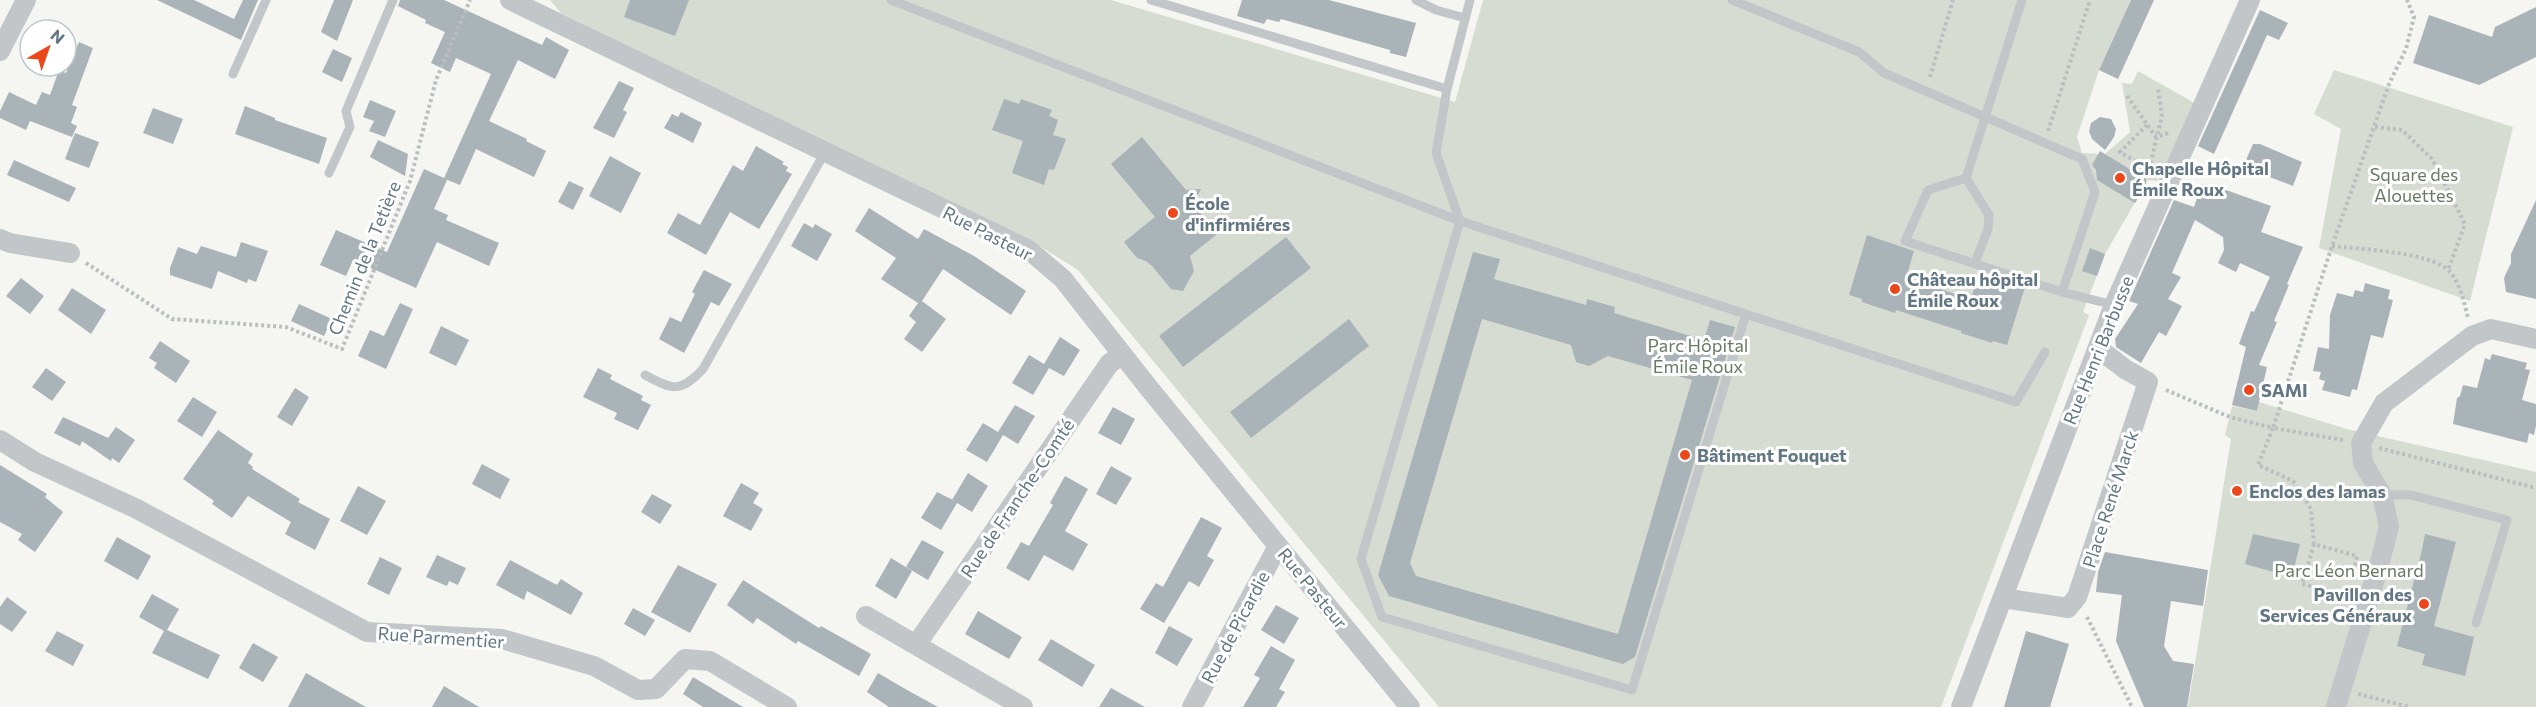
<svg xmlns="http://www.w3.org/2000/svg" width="2536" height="707" viewBox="0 0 2536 707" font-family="Commissioner,sans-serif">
<rect width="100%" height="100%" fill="#f5f5f1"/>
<!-- green -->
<path fill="#d6dcd2" d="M550,0h561l344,102 28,-102h648l-32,70 -22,67 5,16 23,1 25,-22 -8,-49 10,1 6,-13 60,34 -41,76 -9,-1 -43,74 -22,58 6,3 -148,392h-502l-361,-437 -35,-22 -237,-113 -245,-122z
M2334,70l179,57 -43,174 -151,-53 22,-119 -27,-15z
M2259,402l88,27 189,43v235h-348l43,-268 -6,-4 7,-29 25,5z"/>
<!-- building -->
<path fill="#aab3b8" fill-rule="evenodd" d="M157,0h37l40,19 9,-19h15l-17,40z
M334,0h19l-16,41 -16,-9z
M400,0h44l98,45 4,-8 23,13 -14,29 -37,-19 -29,61 38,18 -1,2 20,10 -12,26 -58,-28 -16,36 -15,-6 2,1 -13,29 14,6 -2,5 53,23 -10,23 -52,-24 -21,46 -63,-28 -7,16 -26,-11 16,-35 51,22 37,-83 20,9 47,-104 -35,-16 -6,14 -19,-9 14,-31 -20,-9 1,-3 -28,-14z
M630,0h59l-14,36 -51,-19z
M1242,0h87l87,23 -10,34 -16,-4v-3l-109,-31 -2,3 -12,-3 -3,5 -27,-8z
M2131,0h23l-36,79 -19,-9z
M2536,7v50l-57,28 -66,-22 16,-48 63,22 3,-10z
M2260,10l28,13 -9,17 -12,-5 -53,119 -16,-8z
M79,42l14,6 -21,57 5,2 -6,16 6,3 -5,11 -42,-16 -4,9 -26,-12v-7l9,-19 27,13 6,-13 8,3 9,-25 7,3z
M333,49l19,9 -10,24 -20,-10z
M619,81l15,7 -11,22 4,2 -13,26 -21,-10z
M1004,99l15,5 2,-5 31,11 -3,6 9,4 -5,15 13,4 -12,31 -5,-1 -5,16 -32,-12 11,-32 -31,-11z
M370,100l26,11 -11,26 -16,-6 5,-10 -11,-4z
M245,106l30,12v2l52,18 -8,26 -84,-30z
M153,108l30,11 -10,25 -30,-11z
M681,112l21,11 -9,20 -29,-15 8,-14 6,3z
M2100,117l11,2 5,10 -2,8 -9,13 -13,-11 -3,-8 2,-8z
M75,133l24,9 -10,26 -24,-9z
M1142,137l44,53 15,-1 -8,15 24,30 -27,22 4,15 -11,20 -12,-2 -19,-23 -6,-5 -9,-3 -13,-16 31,-25 -44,-53z
M378,140l30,14 -3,22 -35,-19z
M2253,144h7l42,18 -9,24 -50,-19z
M756,146l28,16 -2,2 6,3 -2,4 6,3 -33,55 -29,-17 -24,43 -39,-22 11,-20 22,12 33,-60 10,6z
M2100,151l46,28v6l-11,18 -38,-23 -1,-10 -4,-5z
M610,156l31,17 -20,40 -32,-17z
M14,160l62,28 -7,14 -62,-27z
M569,181l15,7 -11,22 -15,-8z
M2202,184h7l62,22 -10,26 42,15 -16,37 2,1 -15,36 3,1 -18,43 8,2 -10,44 -25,-6 14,-58 -7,-3 12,-33 3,1 16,-35 -30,-14 -4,9 -18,-9 6,-13 -1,-13 -28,-17 -23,53 9,4 -13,22 14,7 -16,30 -7,-4 -18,31 -25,-16 -1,-8 23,-35 -9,-3 45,-101 20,7z
M2536,200v99l-30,-7 -2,-14 7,-15v-9z
M869,208l49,31 6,-10 50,27 52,35 -15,24 -68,-46 -21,32 24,18 -24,33 -18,-13 12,-17 -7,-6 9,-13 -37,-24 15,-21 -41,-27z
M804,223l9,5 2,-4 17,10 -15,27 -26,-15z
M1867,235l47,16 -8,27 65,21 8,-27 46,15 -18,58 -14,-4 -1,2 -31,-10v-2l-65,-21 -1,3 -33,-11v-3l-13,-4z
M1286,237l25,31 -128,99 -24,-31z
M241,242l27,9 -12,31 -8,-3 -1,4 -29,-12 -6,18 -42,-14v-7l8,-21 19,7 4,-8 35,11z
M2090,248l15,6 -8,22 -15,-5z
M1473,252l27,7 -6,20 92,26 1,-6 28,8 -1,6 90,27 6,-20 25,7 -100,330 -12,7 -234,-68 -11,-21zM1482,319l89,26 5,17 13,4 19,-10 84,24 -74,254 -202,-58 -6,-13z
M704,270l28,14 -13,22 -8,-4 -27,51 -25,-14 11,-22 11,5 14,-28 -3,-2z
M21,278l23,18 -14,18 -24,-18z
M2365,283l25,7 -2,9 5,1 -10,38 -12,-3 -14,55 -5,-1 -2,8 -28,-7 3,-9 -6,-2 2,-7 -8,-1 5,-24 11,2 1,-34 7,-22 16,4 2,-7 8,2z
M72,288l34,22 -15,24 -33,-24z
M400,303l13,6 -27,60 -28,-13 12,-26 14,6z
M299,304l33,15 -8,17 -33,-15z
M1349,319l20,27 -118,92 -21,-26z
M441,326l28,14 -13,26 -27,-13z
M1060,337l20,13 -16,26 -15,-8 -16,27 -21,-12 17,-28 15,9z
M160,341l30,20 -14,22 -22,-15 3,-5 -8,-5z
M2492,354l35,9 -2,6 5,1 -8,30 14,4v22l-2,9 -5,-2 -2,10 -74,-19 4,-26 3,-2 3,-11 14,3 8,-30 5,2z
M46,368l20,14 -14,19 -20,-14z
M598,368l14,7 -2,4 33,17 -2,4 10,5 -13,25 -24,-11 3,-6 -34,-16z
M295,388l14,9 -17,29 -15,-9z
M193,397l24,15 -15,25 -25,-16z
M1015,405l20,11 -17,28 -15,-9 -16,27 -21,-12 17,-27 15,9z
M1113,407l22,12 -14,26 -23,-12z
M63,417l45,21 8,-11 19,13 -16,23 -7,-5 -1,3 -29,-20 -2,5 -26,-13z
M218,430l35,24 -5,9 5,4 -1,2 48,30 -2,3 32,17 -15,31 -30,-16 6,-12 -43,-26 -16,22 -20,-14 2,-3 -31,-22z
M482,464l28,15 -10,20 -28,-15z
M0,465l47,29 -2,3 18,15 -28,40 -17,-12 4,-6 -22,-12z
M1111,466l21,12 -16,27 -20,-11z
M968,473l20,13 -16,26 -15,-9 -16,27 -20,-12 16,-26 18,9 -3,-1z
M1065,476l23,13 -23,42 23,13 -15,27 -29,-16 -15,26 -23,-13 15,-26 8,4 24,-41 -3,-2z
M741,483l18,10 -6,10 10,6 -12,22 -28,-15z
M358,486l28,15 -19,34 -27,-14z
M652,494l20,11 -12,19 -19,-12z
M1201,517l21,11 -15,28 7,4 -15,27 -10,-6 -25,42 -24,-14 16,-26 7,4z
M2253,534l47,10 -8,33 -47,-13z
M2425,534l31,8 -22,84 40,11 -9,39 -43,-11 3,-11 -28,-8 25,-96z
M117,537l34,19 -13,24 -34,-19z
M922,540l22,12 -16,28 -22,-13z
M2105,552l103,18 -5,36 -32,-5 -7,45 9,15 21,3 -7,43h-43l-28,-66 6,-46 -26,-3 2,-20z
M437,555l29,13 -8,17 -9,-4 -2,5 -21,-9z
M380,557l22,11 -13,27 -22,-11z
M891,558l21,13 -16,28 -21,-13z
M510,560l47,25 4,-6 22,14 -12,22 -44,-24 -3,9 -28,-15z
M678,565l39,19 -27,49 -39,-21z
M743,580l76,48 2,-2 50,28 -12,22 -61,-35 -2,3 -39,-26 -4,6 -26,-19z
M152,594l27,15 -12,21 53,25 -12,24 -56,-26 12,-22 -25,-14z
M7,597l20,15 -15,20 -12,-8v-17z
M1276,605l23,13 -15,26 -23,-14z
M633,608l22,12 -10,16 -21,-12z
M978,611l44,26 -13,22 -44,-25z
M1169,626l24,13 -16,27 -22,-13z
M57,631l27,14 -11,21 -28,-15z
M2026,631l43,13 -19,63h-46z
M1051,639l44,26 -13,22 -44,-27z
M253,643l25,14 -15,25 -24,-14z
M1271,646l24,14 -16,29 6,3 -9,15h-33l17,-29 -6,-3z
M306,673l60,34h-78z
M878,673l29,17 31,17h-49l-22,-15z
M693,677l50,30h-40l-20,-13z
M444,686l35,21h-47z
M1111,688l34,19h-46z"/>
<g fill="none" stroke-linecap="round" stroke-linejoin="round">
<!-- path -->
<path stroke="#bbbec0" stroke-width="4" stroke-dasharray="3 3" stroke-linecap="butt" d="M1930,77l23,-77
M2127,96l29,41 13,-4
M2147,125l-27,27 34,21
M2375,127l27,3 30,29 33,65 -17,46
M2048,131l42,-131
M2149,169l13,-53 -4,-28
M2332,246c27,3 99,6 117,25 11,12 15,31 19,47
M86,263l86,56 114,8 56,22 68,-168 26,-101 34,-80
M2166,390l64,27 43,11 -15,37 35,16 18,28 3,35 43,12 -4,19 4,1
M2343,440l-70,-12 59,-182 57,-162 17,-35 8,-32 -7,-17
M2379,448l157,40
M2314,544l-12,40 46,11 1,-5
M2087,617l45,90
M2358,694l52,13"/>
<!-- lane -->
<path stroke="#c2c6c9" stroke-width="9" d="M891,0l569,221 556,181 29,-50
M1151,0l296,89
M1416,0l20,10 29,8
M1470,0l-23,89 -11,64 24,68 -99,338 21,58 250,73 114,-376
M1732,0l127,52 25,21 198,86 13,33 -33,100 52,13
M233,74l33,-74
M329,173l21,-46 -4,-16 47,-111
M1966,178l56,-178
M1975,263l13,-34 1,-14 -23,-37 -38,12 -23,51 157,51
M645,375c28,15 35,18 58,-6l122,-217
M2382,495h29l96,25 -31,103"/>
<!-- street -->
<path stroke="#c2c6c9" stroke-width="20" d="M510,0l519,250 34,29 85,108 262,320
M0,51l26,-51
M0,239l10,4 60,10
M0,440l35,22 100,46 232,124 135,7 92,27 44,24 18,-1 29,-30 25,2 77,46
M2003,598l65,10 9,-11 71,-215 -23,-13 -27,-21
M866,616l157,91
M916,645l193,-281 13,-10
M1192,707l86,-161
M1961,707l153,-402 136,-305
M2336,707l44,-145 9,-36 -7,-31 -19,-32 -2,-20 23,-40 88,-67 19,-7 45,10"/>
</g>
<!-- markers -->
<g fill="#eb471a" stroke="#fff" stroke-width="2">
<circle cx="2120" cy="178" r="6"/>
<circle cx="1173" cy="213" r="6"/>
<circle cx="1895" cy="289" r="6"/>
<circle cx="2249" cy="390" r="6"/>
<circle cx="1685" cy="455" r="6"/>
<circle cx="2237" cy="491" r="6"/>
<circle cx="2424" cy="604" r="6"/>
</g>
<g text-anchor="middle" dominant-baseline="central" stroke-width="6" stroke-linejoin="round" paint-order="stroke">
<!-- poi labels -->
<g font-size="18" font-weight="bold" fill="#627684" stroke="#fff" text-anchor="start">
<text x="2132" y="168">Chapelle Hôpital<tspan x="2132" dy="21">Émile Roux</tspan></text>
<text x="1185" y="203">École<tspan x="1185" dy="21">d'infirmiéres</tspan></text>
<text x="1907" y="279">Château hôpital<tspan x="1907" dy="21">Émile Roux</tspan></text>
<text x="2261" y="390">SAMI</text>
<text x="1697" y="455">Bâtiment Fouquet</text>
<text x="2249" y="491">Enclos des lamas</text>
<text x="2412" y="594" text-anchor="end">Pavillon des<tspan x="2412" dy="21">Services Généraux</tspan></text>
</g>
<!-- park labels -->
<g font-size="18" fill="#677a62" stroke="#fff">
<text x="2414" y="174">Square des<tspan x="2414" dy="21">Alouettes</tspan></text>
<text x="1698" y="345">Parc Hôpital<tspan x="1698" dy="21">Émile Roux</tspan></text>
<text x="2349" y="570">Parc Léon Bernard</text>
</g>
<!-- street labels -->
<g font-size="18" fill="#627684" stroke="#fff">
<text transform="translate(988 233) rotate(27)">Rue Pasteur</text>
<text transform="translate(364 258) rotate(-68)">Chemin de la Tetière</text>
<text transform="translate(2098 350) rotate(-68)">Rue Henri Barbusse</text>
<text transform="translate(1017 498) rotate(-56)">Rue de Franche-Comté</text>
<text transform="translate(2110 499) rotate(-72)">Place René Marck</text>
<text transform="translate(1313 588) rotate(51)">Rue Pasteur</text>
<text transform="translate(1235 627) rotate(-62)">Rue de Picardie</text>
<text transform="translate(441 637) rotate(4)">Rue Parmentier</text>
</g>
</g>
<!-- north arrow -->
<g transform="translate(48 48) rotate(40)"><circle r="28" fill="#ffffff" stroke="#c0c8ce" stroke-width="1.5"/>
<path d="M0-4.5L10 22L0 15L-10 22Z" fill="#eb471a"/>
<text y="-9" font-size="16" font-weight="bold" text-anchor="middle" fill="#627684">N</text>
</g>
</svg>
